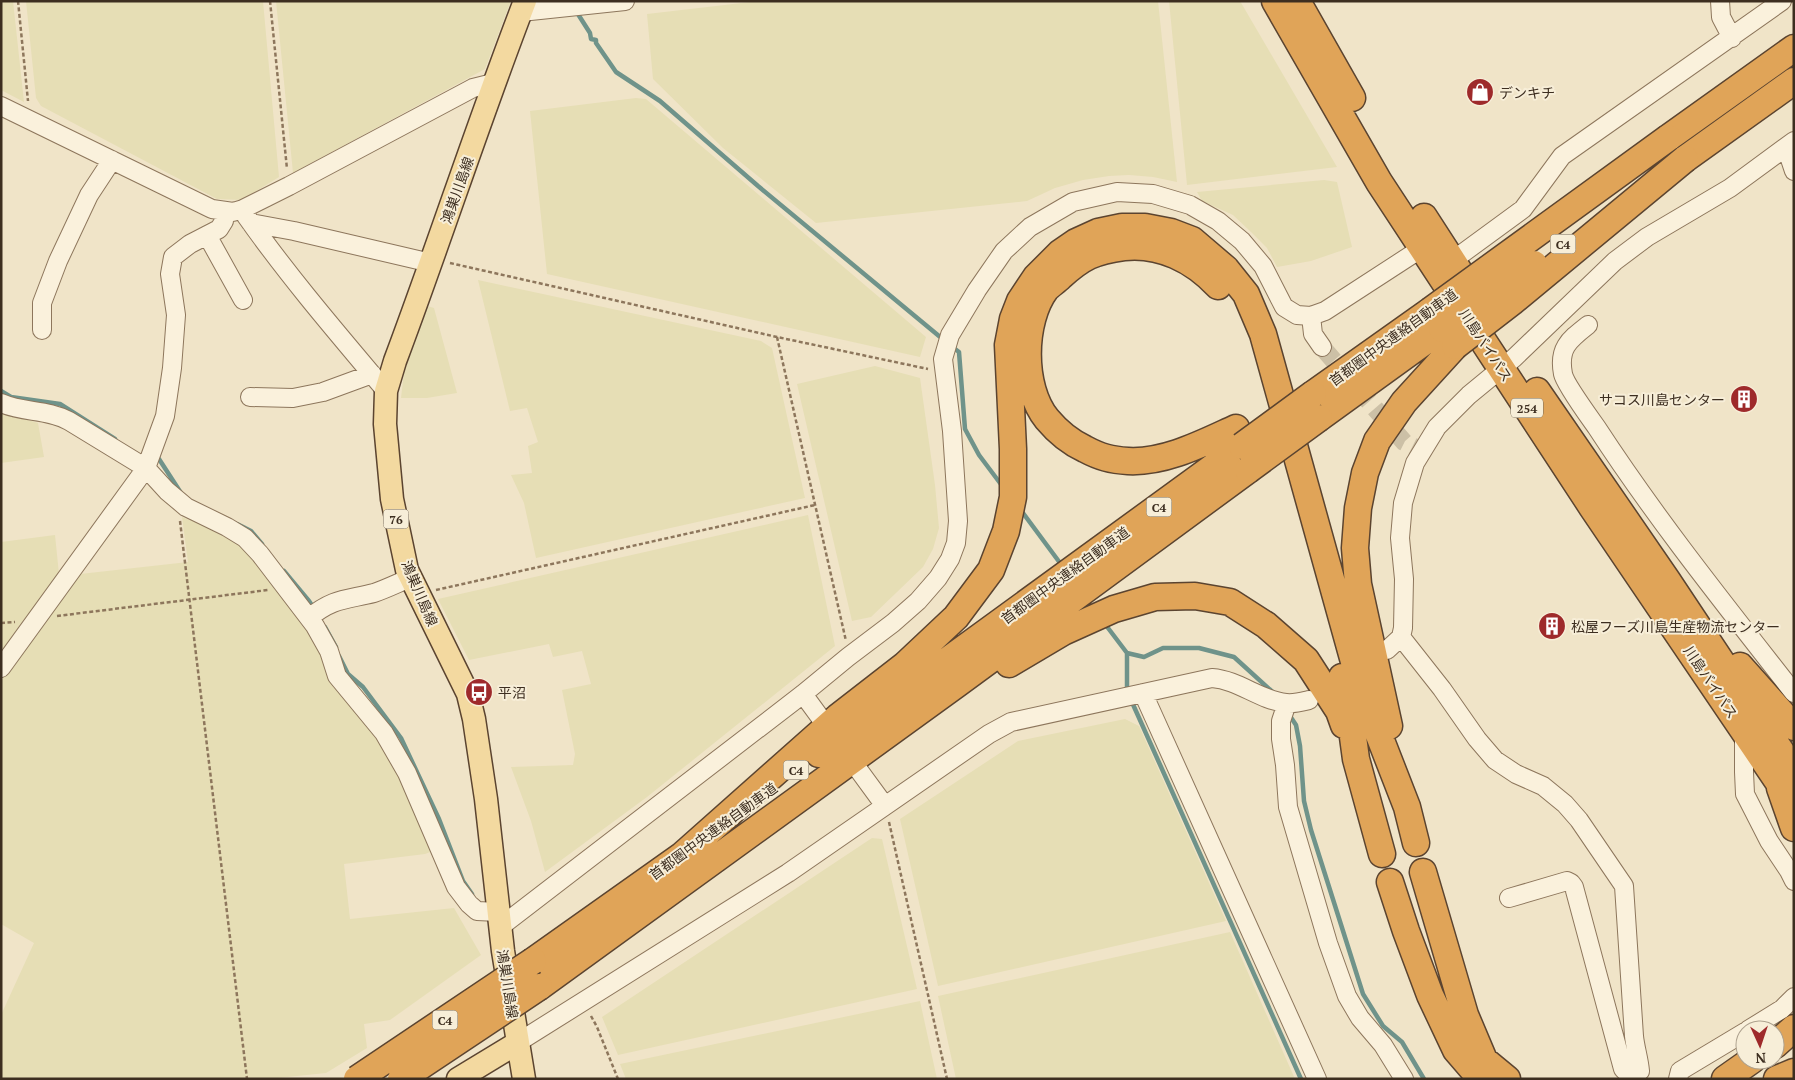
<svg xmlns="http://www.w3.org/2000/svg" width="1795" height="1080" viewBox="0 0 1795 1080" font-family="'PT Serif','Noto Sans JP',serif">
<rect width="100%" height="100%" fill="#f0e4c8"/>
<!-- farmland -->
<path fill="#e6deb5" d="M1,1h12l11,101 -23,-12z
M26,1h237l16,176 -37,23 -25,-1 -176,-93 -5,-8z
M276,1h235l-26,68 -192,104z
M759,1h399l19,181 -24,-5 -24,-2 -20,1 -26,4 -28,8 -28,13 -211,22 -93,-75 -70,-69 -6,-65z
M1169,1h71l97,166 -150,18z
M636,98l10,1 280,238 -6,20 -373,-83 -17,-163z
M1324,180l13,2 15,65 -41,14 -34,6 -10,-19 -16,-16 -18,-17 -31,-14 -5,-9z
M478,280l283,61 11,7 33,150 -269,60 -12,-55 -13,-28 21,-2 -4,-27 10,-4 -11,-34 -17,3z
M427,306l7,2 23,85 -30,5h-26l3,-26z
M875,366l45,12 15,107 4,43 -6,21 -10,18 -52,50 -19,4 -55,-237z
M1,409l15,7 22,7 6,34 -43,6z
M808,515l27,131 -188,151 -102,75 -14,-51 -20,-54 62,-2 2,-11 -13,-64 29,-6 -9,-33 -29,6 -4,-13 -80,16 -31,-61z
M182,517l17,6 42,23 42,46 29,39 19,47 58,70 44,103 -8,3 -81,10 6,55 104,-11 27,47 -91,65 -26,4 3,24 -41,25 -58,6h-267v-64l33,-72 -33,-19v-243l79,-107 108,-12z
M55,535l4,39 -58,82v-114z
M1125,719l14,7 87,195 -288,65 -38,-167 118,-78z
M872,838l10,1 35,150 -299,66 -16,-38z
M1230,932l65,147h-339l-18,-83z
M920,1001l17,78h-311l-6,-15z"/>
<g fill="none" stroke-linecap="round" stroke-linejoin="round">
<!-- stream -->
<path stroke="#6f938a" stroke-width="4.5" d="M576,11l14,22 1,6 5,1v3l20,29 44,29 98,85 187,155
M951,346l8,6 6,77 14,26 24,32
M1,391l10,6 49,7 55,35
M155,457l4,2 22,34
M1020,509l43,58
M237,524l14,7 11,13
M284,571l25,30 6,9
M1105,624l22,29v36l1,4
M325,627l11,20
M1127,653l17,4 19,-9h36l35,9 43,39
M339,656l9,18 15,13 38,51 38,81 24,62 9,13
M1131,700l170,379
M1288,713l8,12 4,21 4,55 7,29 52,164 20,32 19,16 22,37"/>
<!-- minor-tunnel -->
<path stroke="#ccc0a6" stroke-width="18" stroke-dasharray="18 9" stroke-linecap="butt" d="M1322,347l82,95 10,5"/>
<!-- minor casing -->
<g stroke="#8d765c" stroke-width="20">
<path id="minor" d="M1720,1l1,16 11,21
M521,12l104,-11
M1,106l211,103 21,3 10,-3 46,-23 184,-98 20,-5
M1786,147l8,24
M243,209l3,7c43,61 92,118 140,175
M251,223l43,8 137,32
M207,235l36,65
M1452,261l71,-52 39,-53 220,-155
M1311,316l2,18 9,13
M1588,325c-19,15 -30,23 -25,49 2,10 27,44 34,54 60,92 129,178 197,265
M42,330v-27l16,-42 31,-66 23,-35
M250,397l43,1 30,-6 49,-18
M1,403c22,10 46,6 68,18l77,47 21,23 19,16 41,20 18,11 15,16 55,72 14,25 8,25 47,57 23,40 49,114 13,17 8,7 21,1
M309,618c24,-20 37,-18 65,-25 12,-4 24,-10 36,-15
M1401,637l41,52 35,50 18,21 21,14 27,12 22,18 14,16 45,66 10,150c1,11 5,23 6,35l-4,3 -7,1 -6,-6 -49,-182 -3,-4 -4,-2 -58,17
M1387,650l14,-13 2,-9 1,-49 -4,-41 3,-35 12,-40 22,-36 32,-32 45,-37 101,-97 32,-24 83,-49 64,-47
M1,668l145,-200 19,-52 7,-48 4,-53 -6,-41 3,-17 17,-13 29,-15 5,-8v-9
M1143,693l174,386
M803,694l82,112
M1287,703l-6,18v18l4,26 3,42 40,136 19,53 13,22 23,27 21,34
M1744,732v40l1,22 24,47 20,30 5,10
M500,927l303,-233 45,-37 45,-34 25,-22 20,-23 12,-19 6,-16 2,-22 -6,-90 -9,-72 7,-24 27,-45 27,-39 26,-24 43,-25 44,-10 36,2 37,11 28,16 24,20 21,25 21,41 13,8 14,1 14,-5 97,-63
M1748,1030l34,-21 12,-12
M517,1043l271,-170 201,-139 22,-12 201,-44c27,2 47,22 74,25 8,1 15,-1 23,-3
M1678,1079l2,-8 65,-39"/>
</g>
<!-- major casing -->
<g stroke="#5b4430" stroke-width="25">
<path id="major" d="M458,1079l59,-36
M524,1079l-21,-128 -17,-152 -12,-80 -6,-25 -61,-124 -15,-71 -7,-75 1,-33 9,-30c45,-120 84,-241 130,-360"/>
</g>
<!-- highway casing -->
<g stroke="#5b4430" stroke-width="29">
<path id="highway" d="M1275,1l104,181 213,325 202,298
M1297,1l55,97
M1668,138l126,-90
M1685,159l109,-78
M1424,217l51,79
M1218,286c-24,-26 -58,-43 -94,-39 -30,4 -42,10 -64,30 -4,4 -10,8 -14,12 -24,32 -25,98 1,130 10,12 23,23 38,30 15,8 26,11 43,12 37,2 75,-18 108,-33
M1537,391l130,189 127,191
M1313,394l117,-83
M1319,418l123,-89
M1009,664l54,-32 51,-23 41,-12 40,-1 35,6 36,23 40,35 33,51 5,14
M1740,666l54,61
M1342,677l6,23 8,59 26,95
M1389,726l-31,-142 -3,-36 3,-40 7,-35 12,-32 27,-39 51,-56
M819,754l423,-308
M1780,788l14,40
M678,859l160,-142 67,-52 51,-48 35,-47 15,-39 7,-34v-48l-5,-104 5,-26 7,-18 16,-24 24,-24 16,-11 22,-10 24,-5h23l26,5 21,8 34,29 20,25 17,40 100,360 44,113 9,36
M1423,872l42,143 19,45 23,19
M1390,882l16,49 24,64 26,55 25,29
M533,961l158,-112
M539,987l418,-303 291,-214
M1775,1045l19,-17
M1725,1079l27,-19
M1777,1079l17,-7"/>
</g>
<!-- path -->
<path stroke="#8d765c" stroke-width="2.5" stroke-dasharray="4 2.5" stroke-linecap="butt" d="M18,1l10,100
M270,1l17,168
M450,263l327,74 151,32
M777,337l69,304
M180,521l67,558
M436,590l379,-85
M57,616l211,-26
M1,623l14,-1
M889,822l58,257
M591,1016l6,11 21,52"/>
<!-- minor -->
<use href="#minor" stroke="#faf1dc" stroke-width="18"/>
<!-- major -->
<use href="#major" stroke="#f3d9a0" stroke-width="22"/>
<!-- highway -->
<use href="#highway" stroke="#e0a458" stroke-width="26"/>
<!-- highway-bridge casing -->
<g stroke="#5b4430" stroke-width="29" stroke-linecap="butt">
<path id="highway-bridge" d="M1430,311l238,-173
M1442,329l92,-65
M1455,346l57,-44 173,-143
M1242,446l71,-52
M1248,470l71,-52
M357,1079l176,-118
M401,1079l138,-92"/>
</g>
<!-- highway-bridge -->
<use href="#highway-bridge" stroke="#e0a458" stroke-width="26"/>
</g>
<!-- icons -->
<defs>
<g id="shop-disc" transform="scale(1.4375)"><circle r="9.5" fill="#9e2a2b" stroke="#f7eed8"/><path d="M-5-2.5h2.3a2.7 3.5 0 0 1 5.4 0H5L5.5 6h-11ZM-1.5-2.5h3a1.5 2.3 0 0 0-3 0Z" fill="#fff"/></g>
<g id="building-disc" transform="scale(1.4375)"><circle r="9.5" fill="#9e2a2b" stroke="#f7eed8"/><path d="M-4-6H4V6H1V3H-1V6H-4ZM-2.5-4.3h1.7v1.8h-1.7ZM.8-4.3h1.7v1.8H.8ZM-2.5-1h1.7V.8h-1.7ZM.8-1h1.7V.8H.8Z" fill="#fff"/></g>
<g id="bus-disc" transform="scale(1.4375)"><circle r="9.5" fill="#9e2a2b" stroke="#f7eed8"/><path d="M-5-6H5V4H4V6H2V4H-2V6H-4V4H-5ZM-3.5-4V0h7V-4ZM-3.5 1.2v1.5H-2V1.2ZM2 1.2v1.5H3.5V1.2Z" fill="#fff"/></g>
</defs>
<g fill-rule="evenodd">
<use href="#shop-disc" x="1480" y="92"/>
<use href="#building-disc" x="1744" y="399"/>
<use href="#building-disc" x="1552" y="626"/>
<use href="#bus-disc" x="479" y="692"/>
</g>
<g text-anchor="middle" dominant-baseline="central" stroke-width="4" stroke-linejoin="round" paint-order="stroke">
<!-- shield labels -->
<g fill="#f7eed8" stroke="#756857" stroke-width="1">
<rect x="1550.5" y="234.5" width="25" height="19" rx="4"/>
<rect x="1511" y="398.5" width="32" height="19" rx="4"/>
<rect x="1146.5" y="497.5" width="25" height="19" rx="4"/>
<rect x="383.5" y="509.5" width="25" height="19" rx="4"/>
<rect x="783.5" y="760.5" width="25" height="19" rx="4"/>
<rect x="432.5" y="1010.5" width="25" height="19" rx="4"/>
</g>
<g font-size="12" font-weight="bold" fill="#3d2e20">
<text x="1563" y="244">C4</text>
<text x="1527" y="408">254</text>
<text x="1159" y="507">C4</text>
<text x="396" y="519">76</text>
<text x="796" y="770">C4</text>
<text x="445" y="1020">C4</text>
</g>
<!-- poi labels -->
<g font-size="14" fill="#3d2e20" stroke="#f7eed8" text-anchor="start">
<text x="1499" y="92">デンキチ</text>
<text x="1725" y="399" text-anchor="end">サコス川島センター</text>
<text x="1571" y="626">松屋フーズ川島生産物流センター</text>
<text x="498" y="692">平沼</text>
</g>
<!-- street labels -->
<g font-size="14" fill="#3d2e20" stroke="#f7eed8">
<text transform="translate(457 190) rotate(-70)">鴻巣川島線</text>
<text transform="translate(1393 337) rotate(-36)">首都圏中央連絡自動車道</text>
<text transform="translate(1486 345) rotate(57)">川島バイパス</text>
<text transform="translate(1065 575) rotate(-36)">首都圏中央連絡自動車道</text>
<text transform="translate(420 593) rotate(67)">鴻巣川島線</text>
<text transform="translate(1711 682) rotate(56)">川島バイパス</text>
<text transform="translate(713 831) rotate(-36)">首都圏中央連絡自動車道</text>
<text transform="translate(508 984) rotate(81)">鴻巣川島線</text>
</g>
</g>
<!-- border -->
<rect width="1795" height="1080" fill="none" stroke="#3d2e20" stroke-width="5"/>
<!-- north arrow -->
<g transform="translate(1760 1045) rotate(177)"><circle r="24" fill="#f7eed8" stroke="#ada18e"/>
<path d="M0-4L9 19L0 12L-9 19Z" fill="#9e2a2b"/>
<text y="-8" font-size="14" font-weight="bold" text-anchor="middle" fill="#3d2e20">N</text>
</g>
</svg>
